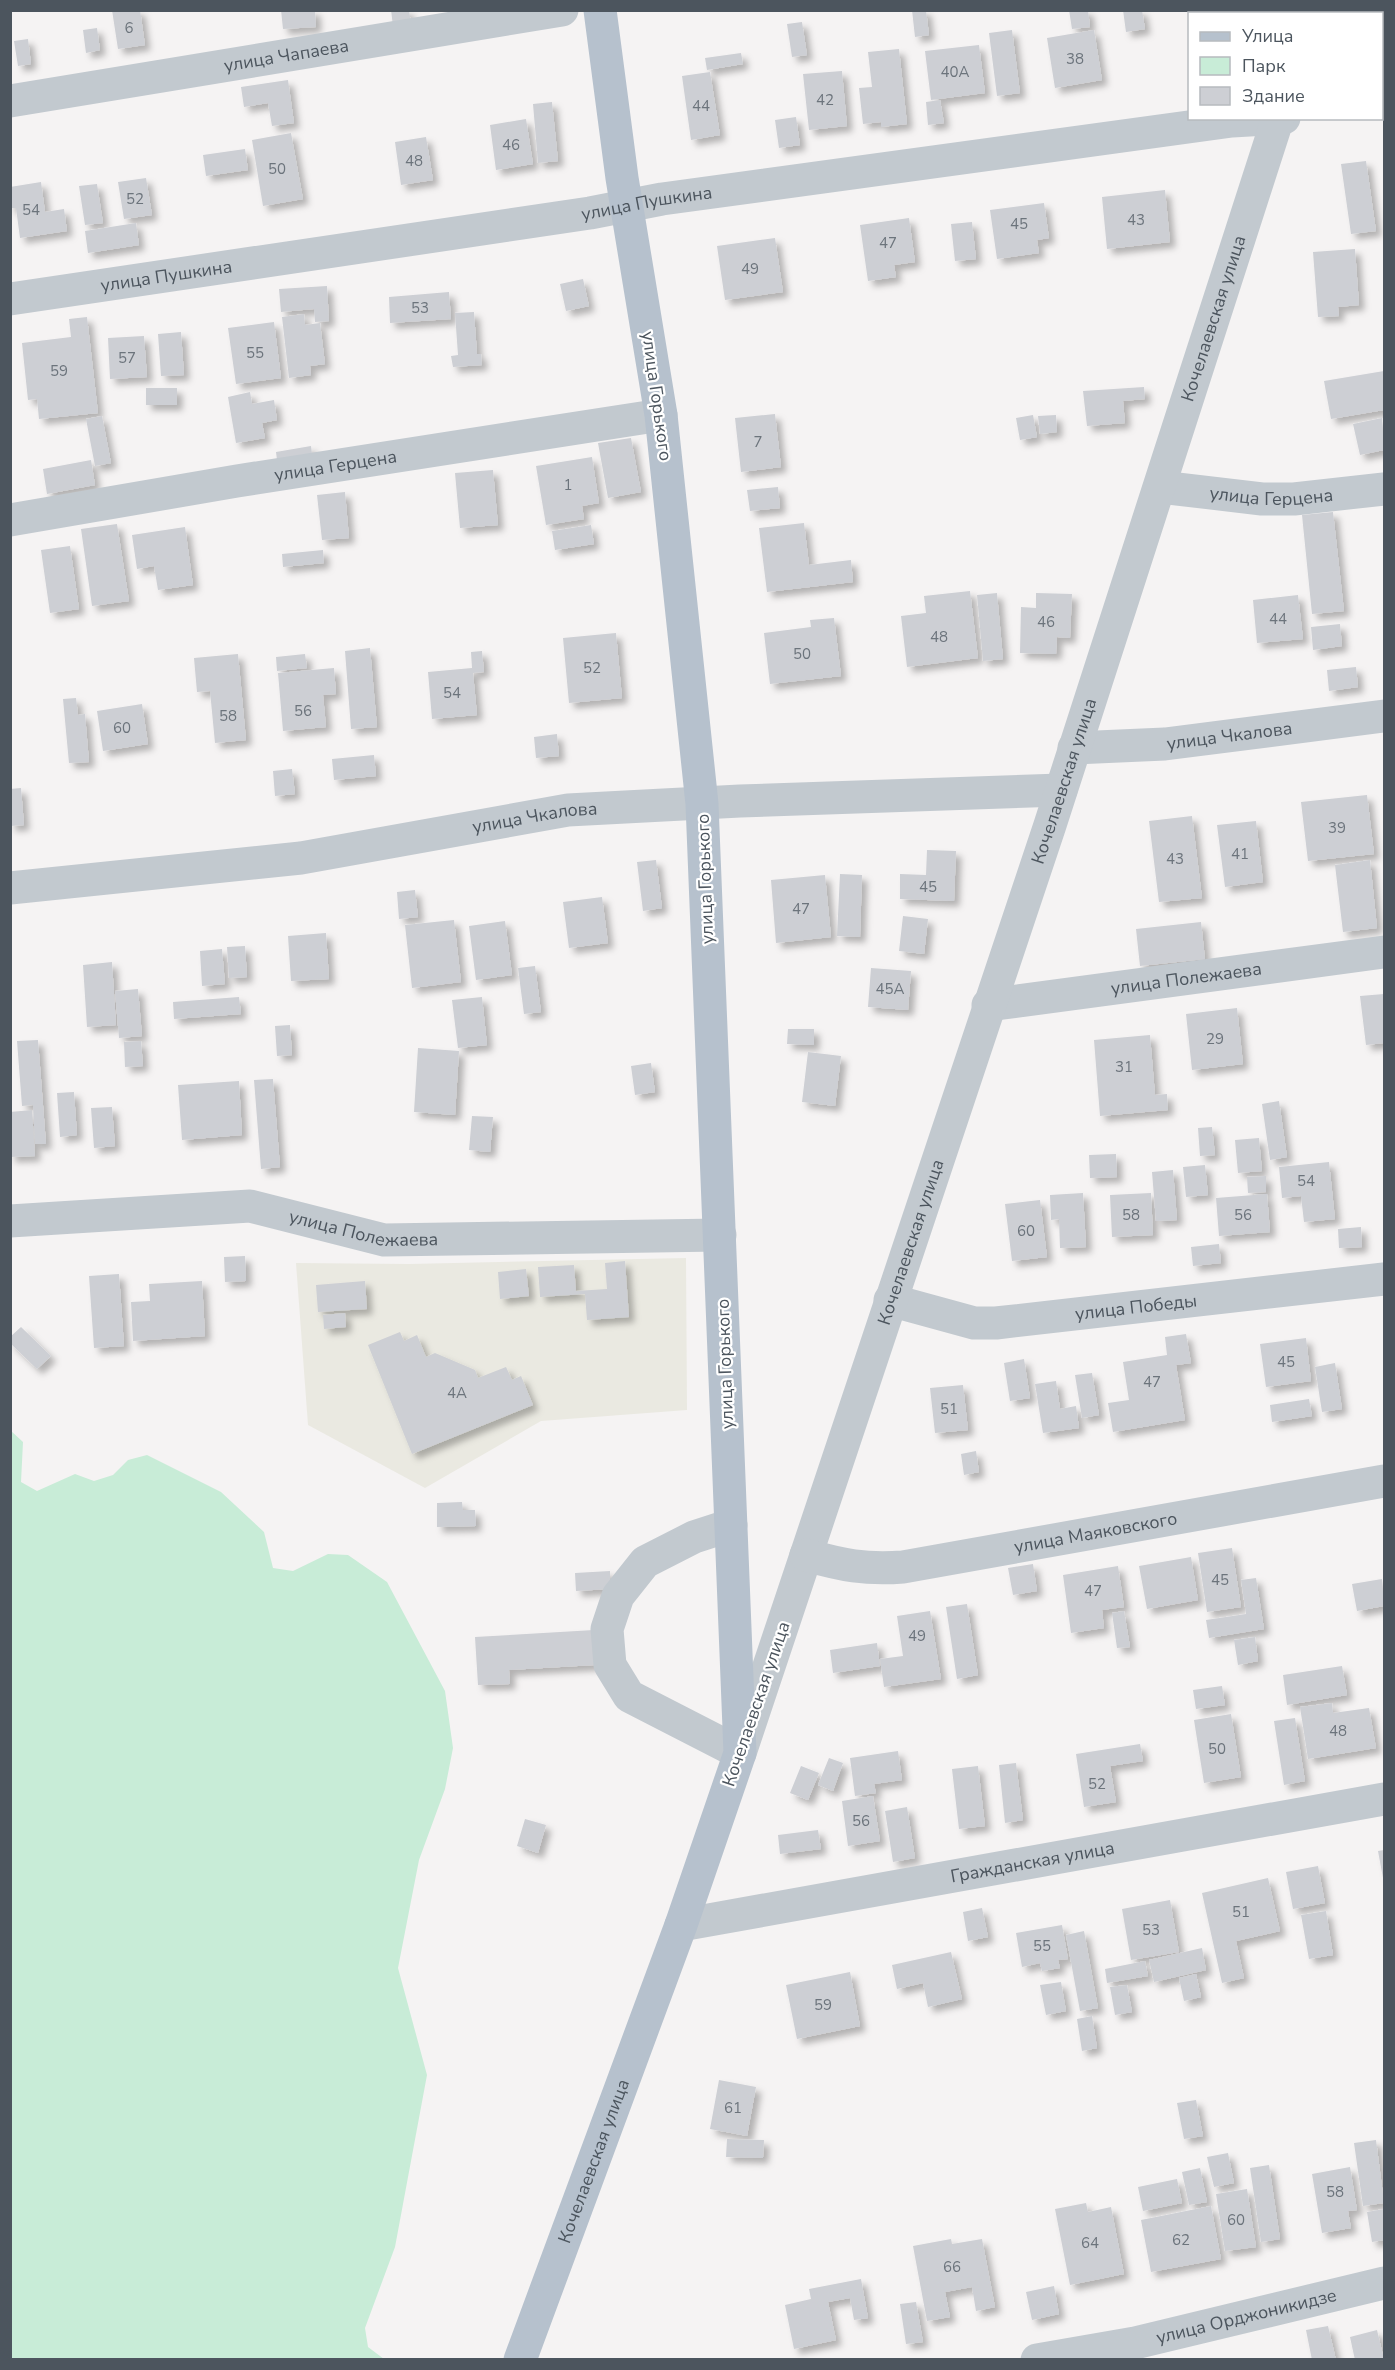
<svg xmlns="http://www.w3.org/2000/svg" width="1395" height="2370" viewBox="0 0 1395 2370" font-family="'Nunito Sans',sans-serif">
<defs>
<filter id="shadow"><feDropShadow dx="5.5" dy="5.5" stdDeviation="3" flood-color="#0004"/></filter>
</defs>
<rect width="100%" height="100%" fill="#f5f3f3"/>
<!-- commercial -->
<path fill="#eae9e1" d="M686,1258l1,152 -146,11 -116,67 -117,-63 -12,-162 113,1z"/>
<!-- green -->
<path fill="#c8ecd7" d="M10,1430l13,12 -2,40 16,9 38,-17 19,7 19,-6 15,-15 19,-5 74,37 43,40 9,36 20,3 35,-17 20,1 39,27 58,109 8,57 -8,41 -26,71 -21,108 29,107 -32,172 -30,81 3,19 16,12h-373z"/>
<!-- building -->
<path fill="#cdcfd4" filter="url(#shadow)" d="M112,10h28l5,35 -27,4z
M281,10h34l1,17 -33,2z
M391,10h18l2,14 -18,2z
M912,10h14l3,25 -14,2z
M1069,10h19l2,17 -18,2z
M1123,10h19l3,19 -19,3z
M1191,10h50l1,4h-50z
M802,22l5,33 -15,2 -5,-33z
M97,28l3,22 -14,3 -3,-23z
M1012,30l8,63 -23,3 -8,-63z
M1094,30l8,50 -47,8 -8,-50z
M28,39l3,25 -13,2 -4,-25z
M979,45l6,48 -54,7 -6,-49z
M899,49l8,75 -26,3v-5l-18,2 -4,-36 13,-1 -4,-35z
M741,53l2,11 -36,6 -2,-12z
M842,71l5,55 -38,4 -6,-56z
M710,72l10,63 -29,5 -9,-64z
M288,80l6,43 -22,3 -4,-23 -24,4 -3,-20z
M940,100l4,23 -16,2 -2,-23z
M552,102l6,59 -20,2 -5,-59z
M796,117l4,28 -21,3 -4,-28z
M526,119l7,45 -37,6 -6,-45z
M291,133l12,66 -40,7 -11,-66z
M426,137l7,43 -32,5 -6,-43z
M245,149l3,21 -42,6 -3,-21z
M1366,161l10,70 -25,3 -10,-70z
M146,178l6,37 -28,4 -6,-37z
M41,182l4,30 19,-3 3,22 -47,7 -4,-30h-6v-21z
M97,184l6,39 -18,2 -6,-39z
M1165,190l5,52 -63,7 -5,-52z
M1044,203l5,35 -12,2 2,13 -42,6 -7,-49z
M909,218l6,44 -21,3 2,12 -28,4 -8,-56z
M972,222l4,37 -21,2 -4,-37z
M136,223l3,22 -51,8 -3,-22z
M775,238l8,54 -58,8 -8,-54z
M1355,249l4,56 -21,2 1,9 -21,1 -5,-65z
M583,279l6,27 -23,5 -6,-27z
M327,286l2,35 -14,1 -1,-13 -33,3 -2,-23z
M449,292l2,27 -61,4 -1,-26z
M474,312l3,42h4l1,11 -29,2 -2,-11 7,-1 -3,-42z
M304,314l1,11 15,-2 5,41 -15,2 1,9 -22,3 -7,-61z
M87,317l11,96 -59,6 -2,-20 -9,1 -6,-57 49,-6 -2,-18z
M274,322l7,56 -45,6 -8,-56z
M181,332l3,43 -23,1 -3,-42z
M144,336l3,41 -37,2 -2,-41z
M1384,371v39l-53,9 -7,-38z
M1144,387l1,12 -22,2 2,22 -38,3 -4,-35z
M146,388h31v17h-31z
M250,392l2,12 22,-4 3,20 -15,3 3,15 -29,5 -8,-46z
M775,414l6,53 -40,5 -6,-54z
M1033,415l4,22 -17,3 -4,-22z
M1056,415l1,17 -17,2 -2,-18z
M102,416l9,47 -16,3 -9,-47z
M1382,418l2,32 -24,5 -7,-31z
M631,438l10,54 -33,6 -10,-55z
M311,446l1,8 -35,6 -1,-8z
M592,457l7,46 -17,3 2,13 -38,6 -10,-59z
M91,460l4,25 -48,9 -4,-25z
M493,470l5,55 -38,3 -5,-55z
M778,487l2,21 -30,3 -3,-21z
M345,492l4,46 -27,2 -5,-45z
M1333,512l11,99 -32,3 -10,-99z
M804,523l5,42 42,-5 2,22 -86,10 -8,-64z
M117,524l12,77 -37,5 -11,-77z
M591,525l3,19 -39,6 -3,-19z
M185,527l8,58 -35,5 -4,-24 -17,3 -5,-34z
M70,546l9,63 -29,4 -9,-63z
M323,550l1,13 -41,4 -1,-13z
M970,591l8,67 -71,9 -6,-51 25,-3 -2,-17z
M997,593l6,66 -20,2 -6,-66z
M1036,593l36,1 -2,44 -13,-1 -1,17 -36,-1 1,-46 15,1z
M1298,595l5,44 -46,4 -4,-43z
M834,618l7,58 -71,8 -6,-51 47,-6 -1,-7z
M1340,624l2,22 -29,4 -2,-23z
M616,633l6,65 -53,5 -6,-65z
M370,648l7,79 -26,2 -6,-78z
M482,651l2,21 -11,1 4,42 -45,4 -4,-47 44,-4 -1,-16z
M238,654l8,86 -31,3 -5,-52 -13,1 -3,-34z
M305,654l2,14 -30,3 -1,-14z
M1356,667l2,20 -29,4 -2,-21z
M334,668l2,26 -13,1 3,32 -43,4 -5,-58z
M76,698l2,17 7,-1 4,48 -20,1 -6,-64z
M142,704l6,40 -45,7 -6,-40z
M557,734l2,22 -23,2 -2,-21z
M374,755l2,21 -42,4 -2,-21z
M292,769l3,25 -20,2 -2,-25z
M21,788l3,37 -14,1v-37z
M1367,795l7,59 -66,7 -7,-59z
M1192,816l10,82 -43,4 -10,-81z
M1256,821l7,61 -38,5 -8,-62z
M927,850l29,1 -2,50 -54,-2v-25l26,1z
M656,860l6,48 -19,3 -6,-49z
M1370,860l7,68 -34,4 -8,-67z
M840,874l22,1 -2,62 -23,-1z
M825,875l6,62 -55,6 -5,-63z
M415,890l3,27 -19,2 -2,-27z
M602,897l6,46 -39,5 -6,-46z
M903,916l25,3 -4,35 -25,-3z
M454,920l7,62 -49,6 -7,-63z
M505,921l7,54 -36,5 -7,-54z
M1201,922l4,37 -65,7 -4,-37z
M326,933l3,46 -38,2 -3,-45z
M245,946l2,31 -18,1 -2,-31z
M222,949l3,35 -23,2 -2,-35z
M112,962l4,63 -29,2 -4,-62z
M535,966l6,46 -17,2 -6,-46z
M871,968l40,3 -3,39 -40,-3z
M138,989l4,47 -23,2 -4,-47z
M1384,994v49l-18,2 -6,-49z
M239,997l2,17 -67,5 -1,-17z
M482,997l5,48 -29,3 -6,-48z
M1237,1008l6,56 -51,6 -6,-56z
M290,1025l2,30 -15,1 -2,-30z
M788,1029h26v16l-27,-1z
M1150,1035l5,60 12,-1 1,16 -68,6 -6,-76z
M38,1040l8,104h-11l-2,-39 -11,1 -5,-65z
M141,1041l2,25 -18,1 -1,-25z
M418,1048l41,3 -4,64 -41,-3z
M808,1052l33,4 -6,50 -33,-4z
M651,1063l4,29 -20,3 -4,-29z
M273,1079l7,88 -19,2 -7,-89z
M239,1081l3,54 -60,5 -4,-55z
M74,1092l3,43 -17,2 -3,-44z
M1279,1101l8,56 -17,3 -8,-56z
M112,1107l3,39 -21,2 -3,-40z
M32,1110l3,46 -25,1v-45z
M472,1116l21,1 -3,35 -21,-2z
M1212,1127l3,28 -15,1 -2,-28z
M1259,1138l3,33 -24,2 -3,-33z
M1116,1154l1,23 -27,1 -1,-23z
M1329,1162l6,57 -31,3 -3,-26 -19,2 -3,-31z
M1205,1165l3,30 -22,2 -3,-30z
M1173,1170l4,50 -21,1 -4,-49z
M1266,1176v16l-18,1 -1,-16z
M1083,1193l3,54 -26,1 -1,-29 -8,1 -1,-25z
M1151,1193l2,42 -41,2 -2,-42z
M1267,1194l3,38 -51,4 -3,-38z
M1040,1200l7,57 -35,4 -7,-57z
M1361,1227l1,20 -23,1 -1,-19z
M1219,1244l2,19 -28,3 -2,-19z
M245,1256l1,25 -21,1 -1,-25z
M625,1261l4,56 -42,3 -2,-26 -45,3 -2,-30 36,-2 2,26 31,-2 -2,-26z
M526,1269l3,27 -29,3 -2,-27z
M119,1274l5,72 -30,2 -5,-72z
M202,1281l3,55 -72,5 -2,-39 19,-1 -1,-17z
M365,1281l2,28 -49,3 -2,-27z
M345,1313l1,14 -22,2 -1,-14z
M21,1327l30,29 -14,13 -27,-26v-6z
M400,1332l4,9 13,-6 9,22 9,-4 40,17 3,8 28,-11 6,13 9,-4 12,29 -121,49 -44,-109z
M1186,1334l5,29 -15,2 9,55 -72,12 -5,-29 21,-3 -6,-38 44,-7 -2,-18z
M1306,1338l5,43 -45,6 -6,-43z
M1024,1359l6,39 -20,3 -6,-38z
M1335,1363l7,46 -20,3 -7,-45z
M1092,1373l7,42 -17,3 -7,-43z
M1056,1381l4,28 16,-3 3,22 -36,5 -8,-49z
M963,1385l5,45 -33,3 -5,-45z
M1309,1399l3,17 -40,6 -2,-17z
M976,1451l3,21 -15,3 -3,-21z
M462,1502l1,8h12l1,16 -39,1v-24z
M1232,1548l9,59 -34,5 -9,-59z
M1191,1557l7,43 -51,9 -8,-43z
M1033,1564l4,27 -24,4 -5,-27z
M1118,1566l6,41 -22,3 2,18 -33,5 -8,-58z
M610,1571v18l-34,2 -1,-18z
M1256,1578l8,51 -55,9 -3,-18 40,-6 -5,-34z
M1382,1579l2,27 -27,5 -5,-27z
M967,1604l11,71 -21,4 -11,-72z
M930,1611l11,68 -57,8 -4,-28 23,-3 -6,-40z
M1124,1611l6,36 -13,1 -5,-35z
M594,1630l1,35 -86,5 1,14 -32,1 -3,-48z
M1255,1637l3,24 -20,4 -4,-25z
M877,1643l3,23 -47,7 -3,-23z
M1342,1666l5,29 -60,10 -4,-30z
M1222,1686l3,19 -29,4 -3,-19z
M1332,1703l1,10 36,-5 7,40 -68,11 -8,-52z
M1231,1714l10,63 -37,6 -10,-63z
M1295,1718l10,63 -21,4 -10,-64z
M1140,1744l3,17 -33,5 6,36 -32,5 -8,-53z
M898,1751l4,29 -28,4 2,9 -21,3 -5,-38z
M829,1758l14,5 -10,28 -15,-6z
M1016,1763l7,57 -18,3 -6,-58z
M801,1766l18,7 -11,27 -18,-7z
M978,1766l7,60 -26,3 -7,-60z
M873,1796l7,45 -32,5 -6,-45z
M907,1807l8,51 -22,4 -8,-51z
M525,1819l21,6 -8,28 -21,-7z
M818,1830l3,19 -41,5 -2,-19z
M1384,1850v28h-1l-5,-27z
M1318,1866l7,37 -32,6 -7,-37z
M1268,1878l12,53 -44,10 8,37 -22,5 -20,-90z
M1170,1900l9,52 -48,8 -9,-51z
M982,1908l6,29 -20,4 -5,-29z
M1326,1911l7,44 -24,4 -8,-44z
M1062,1925l6,34 -10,1 2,8 -18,3 -2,-8 -18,4 -6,-34z
M1084,1931l14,77 -18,3 -14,-76z
M1202,1948l4,22 -52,12 -5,-22z
M951,1952l11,47 -34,8 -5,-24 -26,6 -5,-24z
M1145,1961l3,15 -41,7 -2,-14z
M850,1972l10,54 -63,13 -11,-54z
M1196,1974l5,23 -17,4 -5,-23z
M1061,1982l5,29 -20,4 -6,-30z
M1127,1985l5,27 -17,3 -5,-28z
M1092,2016l5,32 -15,3 -5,-32z
M719,2080l37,7 -9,49 -37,-7z
M1196,2100l7,36 -19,3 -7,-36z
M727,2139l37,1 -1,18 -37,-1z
M1376,2140l8,63 -21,3 -9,-63z
M1228,2153l6,30 -20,4 -7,-30z
M1269,2165l11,74 -19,3 -11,-74z
M1350,2167l7,43 -9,1 3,17 -29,5 -10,-59z
M1200,2168l7,34 -18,3 -7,-33z
M1177,2179l5,24 -39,8 -5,-24z
M1247,2189l9,58 -31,4 -9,-57z
M1086,2203l2,9 23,-5 13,67 -54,11 -15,-76z
M1211,2206l10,53 -70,13 -10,-52z
M1384,2209v31l-12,2 -5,-30z
M951,2239l1,5 30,-5 13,68 -19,4 -4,-24 -27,5 5,25 -23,4 -14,-75z
M861,2279l7,39 -14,2 -4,-22 -22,4 8,38 -42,9 -9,-44 26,-6 -2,-10z
M1054,2286l5,28 -27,6 -6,-28z
M916,2302l7,40 -17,2 -6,-40z
M1328,2326l8,34h-24l-6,-30z
M1377,2330l7,30h-29l-5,-23z"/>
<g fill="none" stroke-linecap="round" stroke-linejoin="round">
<!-- minor -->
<g stroke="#c2c9cf" stroke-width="33">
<path d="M1312,14l1,-4"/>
<path id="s1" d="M10,101l552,-91"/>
<path d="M1382,102h2"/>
<path id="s2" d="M10,299l580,-86 72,-14 570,-78 52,-3"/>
<path id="s3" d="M1160,487l102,12h32l90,-10"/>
<path id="s4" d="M10,520l227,-39 424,-66"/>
<path id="s5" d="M1074,748l91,-4 219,-28"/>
<path id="s6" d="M10,888l291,-30 267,-48 172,-9 321,-11"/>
<path id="s7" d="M988,1005l396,-53"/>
<path id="s8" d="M10,1221l240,-15 134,34 336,-5"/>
<path id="s9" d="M890,1300l84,23h22l388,-44"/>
<path id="s10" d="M731,1525l-37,12 -49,25 -27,34 -11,33 3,36 19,31 111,57 310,-928 228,-707"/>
<path id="s11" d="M806,1555c36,10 59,15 97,12l481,-86"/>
<path id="s12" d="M681,1925l703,-126"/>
<path id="s13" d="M1037,2360l98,-17 249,-60"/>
</g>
<!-- major -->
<path stroke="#b6c1cd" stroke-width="33" id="s14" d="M520,2360l161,-435 59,-172 -38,-949 -41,-389 -39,-237 -22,-168"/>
</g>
<g text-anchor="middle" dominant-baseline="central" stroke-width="4.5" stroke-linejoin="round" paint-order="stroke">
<!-- number labels -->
<g font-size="15" fill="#6c747c">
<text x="129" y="28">6</text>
<text x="1075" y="59">38</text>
<text x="955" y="72">40А</text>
<text x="825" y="100">42</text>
<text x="701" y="106">44</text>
<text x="511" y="145">46</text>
<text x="414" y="161">48</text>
<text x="277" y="169">50</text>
<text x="135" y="199">52</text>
<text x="31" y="210">54</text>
<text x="1136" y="220">43</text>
<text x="1019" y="224">45</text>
<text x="888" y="243">47</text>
<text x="750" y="269">49</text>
<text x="420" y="308">53</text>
<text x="255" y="353">55</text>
<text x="127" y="358">57</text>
<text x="59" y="371">59</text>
<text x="758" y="442">7</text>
<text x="568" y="485">1</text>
<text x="1278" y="619">44</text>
<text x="1046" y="622">46</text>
<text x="939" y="637">48</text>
<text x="802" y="654">50</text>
<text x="592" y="668">52</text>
<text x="452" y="693">54</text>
<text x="303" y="711">56</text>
<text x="228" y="716">58</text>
<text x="122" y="728">60</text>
<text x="1337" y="828">39</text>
<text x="1240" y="854">41</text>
<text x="1175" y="859">43</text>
<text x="928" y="887">45</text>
<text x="801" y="909">47</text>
<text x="890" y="989">45А</text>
<text x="1215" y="1039">29</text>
<text x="1124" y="1067">31</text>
<text x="1306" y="1181">54</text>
<text x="1131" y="1215">58</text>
<text x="1243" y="1215">56</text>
<text x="1026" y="1231">60</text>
<text x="1286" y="1362">45</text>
<text x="1152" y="1382">47</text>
<text x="457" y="1393">4А</text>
<text x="949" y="1409">51</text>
<text x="1220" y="1580">45</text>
<text x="1093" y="1591">47</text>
<text x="917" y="1636">49</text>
<text x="1338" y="1731">48</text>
<text x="1217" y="1749">50</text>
<text x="1097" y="1784">52</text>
<text x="861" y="1821">56</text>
<text x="1241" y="1912">51</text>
<text x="1151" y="1930">53</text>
<text x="1042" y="1946">55</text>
<text x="823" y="2005">59</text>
<text x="733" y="2108">61</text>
<text x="1335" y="2192">58</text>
<text x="1236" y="2220">60</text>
<text x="1181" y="2240">62</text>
<text x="1090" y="2243">64</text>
<text x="952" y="2267">66</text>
</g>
<!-- street labels -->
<g font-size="18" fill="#4c555e" stroke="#fff">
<text stroke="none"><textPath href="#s1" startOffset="280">улица Чапаева</textPath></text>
<text stroke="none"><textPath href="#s2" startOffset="644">улица Пушкина</textPath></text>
<text stroke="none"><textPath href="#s2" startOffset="158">улица Пушкина</textPath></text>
<text stroke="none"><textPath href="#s10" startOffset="1880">Кочелаевская улица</textPath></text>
<text transform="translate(657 396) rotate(82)">улица Горького</text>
<text stroke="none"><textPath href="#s4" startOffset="330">улица Герцена</textPath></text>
<text stroke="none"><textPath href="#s3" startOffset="112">улица Герцена</textPath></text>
<text stroke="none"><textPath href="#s5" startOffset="156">улица Чкалова</textPath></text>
<text stroke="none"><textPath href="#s10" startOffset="1394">Кочелаевская улица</textPath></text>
<text stroke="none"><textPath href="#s6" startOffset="530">улица Чкалова</textPath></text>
<text transform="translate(705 879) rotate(-92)">улица Горького</text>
<text stroke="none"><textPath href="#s7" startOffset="200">улица Полежаева</textPath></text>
<text stroke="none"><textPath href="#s8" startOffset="357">улица Полежаева</textPath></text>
<text stroke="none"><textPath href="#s10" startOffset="908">Кочелаевская улица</textPath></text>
<text stroke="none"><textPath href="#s9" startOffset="250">улица Победы</textPath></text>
<text transform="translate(725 1364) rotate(-92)">улица Горького</text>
<text stroke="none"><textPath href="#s11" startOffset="294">улица Маяковского</textPath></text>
<text transform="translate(756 1704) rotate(-71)">Кочелаевская улица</text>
<text stroke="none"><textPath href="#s12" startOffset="357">Гражданская улица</textPath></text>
<text stroke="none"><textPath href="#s14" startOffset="212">Кочелаевская улица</textPath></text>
<text stroke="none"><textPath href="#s13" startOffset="214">улица Орджоникидзе</textPath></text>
</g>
</g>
<!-- border -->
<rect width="1395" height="2370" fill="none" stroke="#4c555e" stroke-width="24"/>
<!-- legend -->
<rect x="1188" y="12" width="195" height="108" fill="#ffffff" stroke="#b7bbbf" stroke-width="1.5"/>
<rect x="1200" y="32" width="30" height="9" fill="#b6c1cd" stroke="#b7bbbf" stroke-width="1.5"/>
<text x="1242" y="42" font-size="18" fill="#4c555e">Улица</text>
<rect x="1200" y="57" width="30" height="18" fill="#c8ecd7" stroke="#b7bbbf" stroke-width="1.5"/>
<text x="1242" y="72" font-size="18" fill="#4c555e">Парк</text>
<rect x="1200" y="87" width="30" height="18" fill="#cdcfd4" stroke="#b7bbbf" stroke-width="1.5"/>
<text x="1242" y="102" font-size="18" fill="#4c555e">Здание</text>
</svg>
